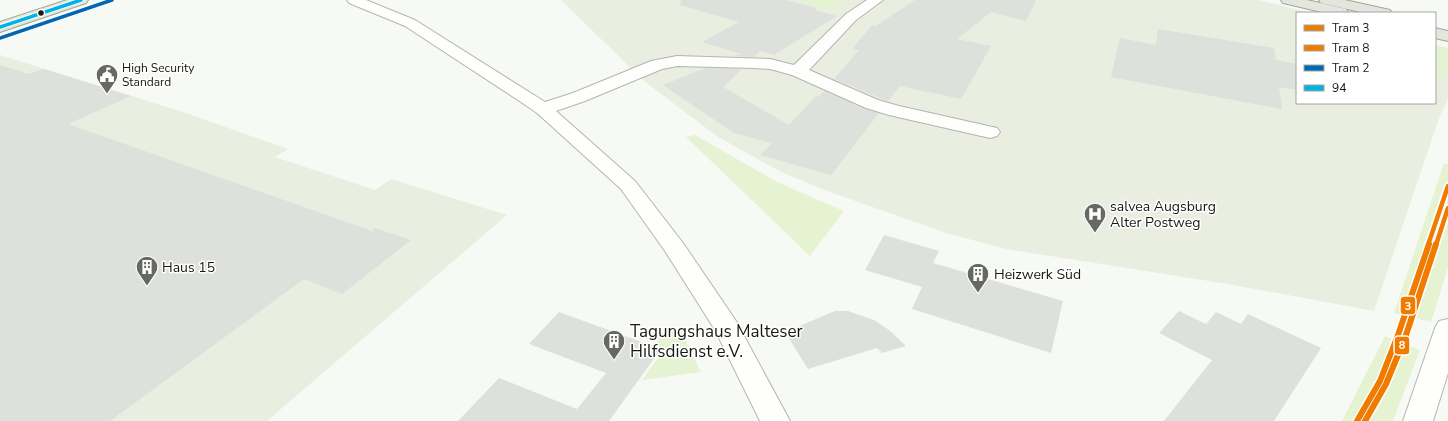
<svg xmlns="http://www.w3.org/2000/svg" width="1448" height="421" viewBox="0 0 1448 421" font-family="'Nunito Sans',sans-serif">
<rect width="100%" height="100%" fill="#f7faf4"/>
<!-- built -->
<path fill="#e9eee1" d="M561,0h698l51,13h-13v90h138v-28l13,3v21l-9,19 -65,193 -146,-27 -222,-35 -60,-16 -119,-42 -46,-19 -63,-35 -74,-56z
M0,55l186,58 102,36 -13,8 100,33 16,-11 116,36 -240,206h-267z"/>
<!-- green -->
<path fill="#e5f3d2" d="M794,0h52l-17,10z
M1435,45l13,3v30l-13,-3z
M695,135l84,48 65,28 -34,45 -124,-119z
M1444,163l4,1v104l-17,54 -37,-9z
M666,327l15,4 20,41 -59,8 22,-30 -9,-5z
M1385,336l35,14 -27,71h-51z"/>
<!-- building -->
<path fill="#dde0db" d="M681,0h104l32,8 -3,2 23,6 -63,39 -14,-4 -6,6 -19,-1 6,-2 -39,-12 37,-20 -59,-17z
M915,0h121l-10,21 -35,-9 -34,27 34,7 -30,53 -61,-13 -12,15 -54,-22 25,-29 -7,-1 20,-24 4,1z
M1158,29l116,19 2,12 21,4v26l-18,-3 3,22 -171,-32 9,-39 36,7z
M0,65l29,9 15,-5 87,27 -63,28 304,107 3,-3 36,12 -69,54 -38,-15 -194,142h-110z
M705,68l37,1 -19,18 66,38 27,-29 3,1 5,-6 41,18 14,4 -48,62 -71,-20 12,-12 -38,-10 -71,-48z
M884,235l55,16 -6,12 130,38 -12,52 -139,-44 10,-22 -57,-17z
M835,311h13l26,9 15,10 17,16 -24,7 -5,-5 -69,21 -23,-37z
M1179,311l27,13 10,-12 25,12 7,-10 73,34 -47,73h-110l48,-61 -53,-27z
M559,312l102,37 -52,72h-151l41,-43 78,31 29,-36 -77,-29z"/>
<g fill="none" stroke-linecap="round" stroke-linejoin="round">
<!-- minor casing -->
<g stroke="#b2b5b0" stroke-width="2">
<path id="minor" d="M347,0h19l49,20 130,82 28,-9 78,-32 26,-5 93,3 24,6 52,-51 21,-14h16l-27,20 -47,50 69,30 21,6 98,22 3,4 -3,4 -7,2 -101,-23 -23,-7 -74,-33 -22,-6 -16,-1 -77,-2 -15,3 -77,32 -29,10 79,70 48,62 53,78 54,100h-30l-45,-91 -50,-79 -44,-62 -84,-76 -16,-11 -116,-76 -56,-23z
M1448,319v54l-15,48h-30l32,-93 4,-7z"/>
</g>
<!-- major casing -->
<g stroke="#a0a695" stroke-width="2">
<path id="major" d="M67,0h21l-2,3 -86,29v-10z
M1281,0h26l39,9 2,3 -22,1 -43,-10z
M1319,0h26l45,10 2,3h-27l-44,-10z
M1435,28l13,3v10l-13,-3z"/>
</g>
<!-- minor -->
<use href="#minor" fill="#fefefd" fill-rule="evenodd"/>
<!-- major -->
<use href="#major" fill="#e3e6de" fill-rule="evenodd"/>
<!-- bus-1 casing -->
<g stroke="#fff" stroke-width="5.5">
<path id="bus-1" d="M0,27l81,-27"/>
</g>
<!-- bus-1 -->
<use href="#bus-1" stroke="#01b3e3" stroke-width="3.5"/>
<!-- tram-1-far1 casing -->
<g stroke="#fff" stroke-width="8">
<path id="tram-1-far1" d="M1428,245l20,-59"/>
</g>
<!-- tram-1 casing -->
<g stroke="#fff" stroke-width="9">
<path id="tram-1" d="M1357,421l23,-40 18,-46 31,-91"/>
</g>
<!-- tram-2-far1 casing -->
<g stroke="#fff" stroke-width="8">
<path id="tram-2-far1" d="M1436,245l12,-37"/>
</g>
<!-- tram-2 casing -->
<g stroke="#fff" stroke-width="9">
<path id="tram-2" d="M1365,421l21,-37 19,-46 31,-94"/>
</g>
<!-- tram-3 casing -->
<g stroke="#fff" stroke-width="5.5">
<path id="tram-3" d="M0,38l112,-38"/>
</g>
<!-- tram-1-far1 -->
<use href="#tram-1-far1" stroke="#ef7c00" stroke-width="4.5"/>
<!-- tram-1 -->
<use href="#tram-1" stroke="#ef7c00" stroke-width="6"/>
<!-- tram-2-far1 -->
<use href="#tram-2-far1" stroke="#ef7c00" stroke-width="4.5"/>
<!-- tram-2 -->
<use href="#tram-2" stroke="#ef7c00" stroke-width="6"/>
<!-- tram-3 -->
<use href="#tram-3" stroke="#0068b3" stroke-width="3.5"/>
</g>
<!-- icons -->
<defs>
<g id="civic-pin" transform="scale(1.15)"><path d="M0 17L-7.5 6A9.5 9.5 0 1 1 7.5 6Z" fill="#666863" stroke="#fff"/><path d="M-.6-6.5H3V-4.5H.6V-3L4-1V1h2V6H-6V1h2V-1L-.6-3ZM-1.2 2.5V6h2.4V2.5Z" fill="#fff"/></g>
<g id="hospital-pin" transform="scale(1.15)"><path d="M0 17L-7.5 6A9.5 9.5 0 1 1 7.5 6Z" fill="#666863" stroke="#fff"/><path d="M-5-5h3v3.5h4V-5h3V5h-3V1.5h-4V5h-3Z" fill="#fff"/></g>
<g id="building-pin" transform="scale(1.15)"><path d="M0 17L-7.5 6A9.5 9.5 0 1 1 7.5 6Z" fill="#666863" stroke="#fff"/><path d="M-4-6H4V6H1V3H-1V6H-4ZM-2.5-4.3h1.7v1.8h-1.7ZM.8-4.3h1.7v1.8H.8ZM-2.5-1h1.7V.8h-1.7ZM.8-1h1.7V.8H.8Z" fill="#fff"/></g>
</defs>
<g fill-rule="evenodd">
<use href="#civic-pin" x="107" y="75"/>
<use href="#hospital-pin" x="1095" y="214"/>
<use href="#building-pin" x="147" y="267"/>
<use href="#building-pin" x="978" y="274"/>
<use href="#building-pin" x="614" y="341"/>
</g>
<!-- markers -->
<circle fill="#181915" stroke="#fff" stroke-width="1.5" cx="41" cy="13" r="3.5"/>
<g text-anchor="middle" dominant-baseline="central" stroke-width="3" stroke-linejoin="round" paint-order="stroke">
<!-- far-poi labels -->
<g font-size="12" fill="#181915" stroke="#fff" text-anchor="start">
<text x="122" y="68">High Security<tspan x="122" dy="14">Standard</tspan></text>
</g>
<!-- poi labels -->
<g font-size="14" fill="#181915" stroke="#fff" text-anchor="start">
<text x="1110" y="206">salvea Augsburg<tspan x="1110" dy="16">Alter Postweg</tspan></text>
<text x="162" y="267">Haus 15</text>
<text x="994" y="274">Heizwerk Süd</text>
</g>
<!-- near-poi labels -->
<g font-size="17" fill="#181915" stroke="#fff" text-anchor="start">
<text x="630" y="331">Tagungshaus Malteser<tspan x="630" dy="20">Hilfsdienst e.V.</tspan></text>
</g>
</g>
<g stroke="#fff" stroke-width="1.5">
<rect x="1400" y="296" width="16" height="19" rx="4" fill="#ef7c00"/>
<rect x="1394" y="336" width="16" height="19" rx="4" fill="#ef7c00"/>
</g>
<g font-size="11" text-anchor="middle" font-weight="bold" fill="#fff">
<text x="1408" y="310">3</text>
<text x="1402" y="349">8</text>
</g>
<!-- legend -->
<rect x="1296" y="12" width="140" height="92" fill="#ffffff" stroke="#a3a3a1"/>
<rect x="1304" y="25" width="20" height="6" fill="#ef7c00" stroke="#a3a3a1"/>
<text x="1332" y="32" font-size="12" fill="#181915">Tram 3</text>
<rect x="1304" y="45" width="20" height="6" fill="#ef7c00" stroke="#a3a3a1"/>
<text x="1332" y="52" font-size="12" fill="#181915">Tram 8</text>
<rect x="1304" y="65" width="20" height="6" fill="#0068b3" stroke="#a3a3a1"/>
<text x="1332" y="72" font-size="12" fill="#181915">Tram 2</text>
<rect x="1304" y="85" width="20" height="6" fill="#01b3e3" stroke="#a3a3a1"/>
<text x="1332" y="92" font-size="12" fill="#181915">94</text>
</svg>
